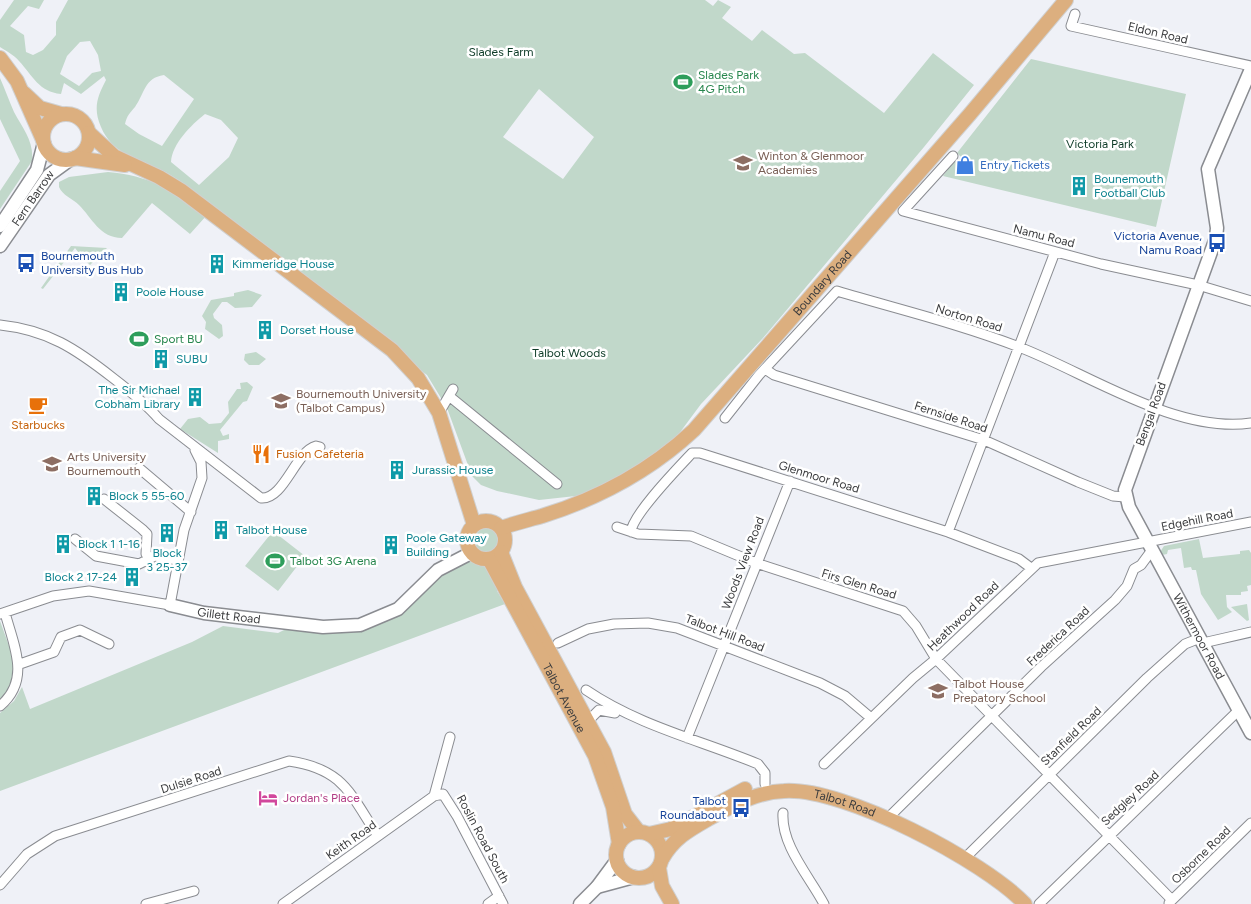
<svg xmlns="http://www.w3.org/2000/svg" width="1251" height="904" viewBox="0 0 1251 904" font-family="Figtree,sans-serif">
<rect width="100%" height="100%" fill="#eff1f7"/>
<!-- green -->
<path fill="#c1d8ca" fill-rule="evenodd" d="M14,0h30l-5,9 -11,-3 -18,20 14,9 2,17 7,3 10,-5 13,-15v-13l12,-22h637l8,6 5,-6 13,7 -9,11 30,23 10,-11 32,24 11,-1 79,60 49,-60 41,32 -50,62 -161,191 -62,66 -26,35 -37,30 -53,26 -46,5 -42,-9 -16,-6 -9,-9 -25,-68 -20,-33 -241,-190c-9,-6 -18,-12 -27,-16 -24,-11 -47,-16 -58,-42 -8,-18 -4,-30 5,-47l-2,-4 -23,18 -17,-11 -3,11c-22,-2 -28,-18 -42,-33 -5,-6 -13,-10 -19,-14v-27zM90,41l8,14 3,16 -9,2 -13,13 -19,-12 7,-18 13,-14zM164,75l30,24 -32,47 -23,-12 -14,-10c2,-9 5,-11 10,-17 10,-14 9,-29 29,-32zM539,89l55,48 -31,42 -60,-42zM205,114l16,6 17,18 -9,19 -30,28 -28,-23c1,-18 20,-37 34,-48z
M1031,59l155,35 -30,133 -213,-51 11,-15 3,1 4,-5 -4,-4z
M0,78c5,11 9,23 14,34 9,17 20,29 18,49l-32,48v-18l20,-30 -20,-42z
M108,172c40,3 67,19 99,43l-17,19 -38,-31 -30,35c-22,0 -30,-20 -43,-33 -6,-6 -17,-10 -20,-18v-5l10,-5z
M71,246l36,2 -17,17 -4,-4 3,-3 -4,-4 -3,3 -7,-9 -32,41 -2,-1z
M248,290l14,5 -10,12 -17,1 -8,-6h-5l-9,12 1,4 8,7 1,11 -4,3 -14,-10 1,-7 -4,-6 9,-16 23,-4v-3z
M256,352l10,7 -7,6h-10l-5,-5 1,-6z
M247,382l6,5 -6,14 -4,1 -23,28 3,6 6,-2v5l-11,2v12l-38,-24 8,-10 12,-2 9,7 12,-1 8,-10 -1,-11 9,-13h4l-1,-6z
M467 540a19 19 0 1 1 38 0a19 19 0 1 1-38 0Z
M273,531l32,25 -27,35 -33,-25z
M1199,539l4,19 37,-4v-3l9,-1 2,3v32l-4,1 1,5 -7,1v3h-15l1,12 5,5 -14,8 -17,-26 -5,-24h-4l-1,-3 -7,1 -3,-20 -13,2 -1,4 -5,1 -2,-3 4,-6z
M467,560l19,5 15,24 -4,2 8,13 -505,187v-78l14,-12 8,-14 8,22 162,-67 31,-16 55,7 20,-10 74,-1 52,-40z
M1247,604l2,16 -2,1 -16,-14z
M0,621l16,44 -3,20 -13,18z"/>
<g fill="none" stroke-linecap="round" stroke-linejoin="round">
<!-- street casing -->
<g stroke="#8a8c91" stroke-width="11">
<path id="street" d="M1075,14l-4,12 180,40
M953,156l-50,55 198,53 97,21 53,16
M0,325c48,5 76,24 113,53 17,13 32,25 46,41l102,79c23,2 34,-46 55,-52l4,1
M765,369l9,6 210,65 94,42 35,14 12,1
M449,396l108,88
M439,413l14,-24
M725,418l34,-43 78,-84c60,18 123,33 182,56 68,26 157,87 232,76
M139,468l52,44
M104,499l38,30 5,5 -1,20 5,4
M617,527l21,7 53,2 65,27 147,48 13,15 20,33 236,241
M631,532c1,-17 48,-65 61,-79h8l248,79 71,27 12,9
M948,532l107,-280
M75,539l21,17 43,8 16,-8 22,4
M0,614l53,-18 36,-5 81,14 14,-75 18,-52 -1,-16 -6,-12
M558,643l30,-14 26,-5 34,-1 29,5 143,55 25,13 26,22
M1203,643l48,-11
M20,664l34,-12 7,-15 19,-7 29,14
M586,690c53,36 114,50 172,74l7,9v11
M0,706c31,-26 14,-60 5,-93
M588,721l11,-11 16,3
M687,738l103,-257
M824,764l89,-86 23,-19 102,-96 213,-41
M434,796l16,-59
M783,813c-2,32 26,63 41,91
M887,819l154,-152 74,-67 12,-14 7,-17 7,-4 11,-15
M964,859l183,-181 38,-34 15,-6
M0,885l27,-31 28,-18 234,-75c55,8 61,33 89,75
M1169,903l82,-80
M146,904l48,-13
M283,904l151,-108 9,-2 14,22 46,88
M488,904l11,-8
M1039,904l200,-194"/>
</g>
<!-- secondary casing -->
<g stroke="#8a8c91" stroke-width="15">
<g id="secondary">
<path id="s1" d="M1251,69l-43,100 9,59 -1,10 -91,252 4,17 122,226"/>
<path d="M0,226l37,-56 7,-27"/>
<path id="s2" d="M0,246l49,-71 22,-16"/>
<path id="s3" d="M170,605l34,8 119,14 37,-2 38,-16 40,-39 33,-17"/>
<path d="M597,887l37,-10"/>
<path d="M580,904l17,-17 20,-27"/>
</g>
</g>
<!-- primary casing -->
<g stroke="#d0d0d0" stroke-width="16">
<g id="primary">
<path d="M0,58l17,23 26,59"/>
<path d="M24,93l16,15 21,6"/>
<circle cx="66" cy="137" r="23"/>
<path d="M89,133l25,23 45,21 23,14 210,159 26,28 21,35 35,112"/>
<path d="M75,158l50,7"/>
<circle cx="486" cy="540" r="19"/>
<path id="s4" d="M501,528c14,-5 27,-8 41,-12 58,-18 108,-45 152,-86l276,-316 96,-114"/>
<path d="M501,552l14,35 89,165 21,62 14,18"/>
<path id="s5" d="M489,559l106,197 18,51 6,37"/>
<circle cx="639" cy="855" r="23"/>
<path d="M649,834l22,-5 74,-40"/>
<path id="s6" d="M662,859c12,-21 27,-29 48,-41 24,-13 46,-26 74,-27 60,-4 200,70 241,113"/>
<path d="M659,868l3,18 10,18"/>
</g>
</g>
<!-- street -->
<use href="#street" stroke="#fff" stroke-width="9"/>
<!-- secondary -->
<use href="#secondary" stroke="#fff" stroke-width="12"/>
<!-- primary -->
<use href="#primary" stroke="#dcaf7f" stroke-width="14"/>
</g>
<!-- icons -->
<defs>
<g id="stadium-bare" transform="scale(1.5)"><path d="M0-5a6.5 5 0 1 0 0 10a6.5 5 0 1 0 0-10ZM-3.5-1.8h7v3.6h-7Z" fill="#2e9e5b" stroke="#fff" stroke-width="2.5" paint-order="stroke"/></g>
<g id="school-bare" transform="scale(1.5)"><path d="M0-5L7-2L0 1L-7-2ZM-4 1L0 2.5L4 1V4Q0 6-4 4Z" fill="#8d6e63" stroke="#fff" stroke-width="2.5" paint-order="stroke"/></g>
<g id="shop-bare" transform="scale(1.5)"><path d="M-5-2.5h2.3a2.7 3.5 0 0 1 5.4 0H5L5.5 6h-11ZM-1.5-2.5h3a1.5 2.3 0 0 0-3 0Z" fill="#3f7fe0" stroke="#fff" stroke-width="2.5" paint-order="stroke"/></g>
<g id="building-bare" transform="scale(1.5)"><path d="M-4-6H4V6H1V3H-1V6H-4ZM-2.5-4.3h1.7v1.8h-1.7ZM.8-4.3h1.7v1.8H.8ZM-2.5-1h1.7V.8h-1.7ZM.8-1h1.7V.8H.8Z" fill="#0f9aa8" stroke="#fff" stroke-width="2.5" paint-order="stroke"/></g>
<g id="bus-bare" transform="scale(1.5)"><path d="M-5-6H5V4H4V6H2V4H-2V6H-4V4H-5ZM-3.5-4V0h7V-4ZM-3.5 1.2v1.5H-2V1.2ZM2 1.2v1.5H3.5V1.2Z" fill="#1a4fb4" stroke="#fff" stroke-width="2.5" paint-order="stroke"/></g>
<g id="university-bare" transform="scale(1.5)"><path d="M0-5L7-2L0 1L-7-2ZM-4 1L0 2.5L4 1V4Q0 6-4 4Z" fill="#8d6e63" stroke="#fff" stroke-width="2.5" paint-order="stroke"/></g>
<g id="cafe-bare" transform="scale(1.5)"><path d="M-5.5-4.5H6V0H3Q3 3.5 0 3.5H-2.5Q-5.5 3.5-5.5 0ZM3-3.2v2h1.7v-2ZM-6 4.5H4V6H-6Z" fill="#e8710a" stroke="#fff" stroke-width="2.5" paint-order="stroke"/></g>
<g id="restaurant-bare" transform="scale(1.5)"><path d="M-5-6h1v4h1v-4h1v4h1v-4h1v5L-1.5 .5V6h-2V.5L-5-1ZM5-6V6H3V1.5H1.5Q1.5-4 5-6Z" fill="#e8710a" stroke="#fff" stroke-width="2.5" paint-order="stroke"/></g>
<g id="hotel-bare" transform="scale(1.5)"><path d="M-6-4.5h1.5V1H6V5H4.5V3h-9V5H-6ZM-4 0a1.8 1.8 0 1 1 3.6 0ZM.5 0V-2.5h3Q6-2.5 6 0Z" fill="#d1479c" stroke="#fff" stroke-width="2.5" paint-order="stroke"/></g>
</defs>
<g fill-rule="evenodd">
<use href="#stadium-bare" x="683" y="82"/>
<use href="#school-bare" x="743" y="163"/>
<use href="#shop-bare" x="965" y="165"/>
<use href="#building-bare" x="1079" y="186"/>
<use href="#bus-bare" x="1217" y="243"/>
<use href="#bus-bare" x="26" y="263"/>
<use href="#building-bare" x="217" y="264"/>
<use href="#building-bare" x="121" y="292"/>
<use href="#building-bare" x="265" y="330"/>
<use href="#stadium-bare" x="139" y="339"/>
<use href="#building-bare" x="161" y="359"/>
<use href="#building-bare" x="195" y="397"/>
<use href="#university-bare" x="281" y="401"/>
<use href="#cafe-bare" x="38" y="405"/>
<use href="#restaurant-bare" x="261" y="454"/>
<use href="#university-bare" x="52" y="464"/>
<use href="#building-bare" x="397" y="470"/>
<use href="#building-bare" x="94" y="496"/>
<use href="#building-bare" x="221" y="530"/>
<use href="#building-bare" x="167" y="533"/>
<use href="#building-bare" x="63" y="544"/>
<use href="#building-bare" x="391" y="545"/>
<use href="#stadium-bare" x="275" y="561"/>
<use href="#building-bare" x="132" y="577"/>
<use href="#school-bare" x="938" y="691"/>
<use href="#hotel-bare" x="268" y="798"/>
<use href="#bus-bare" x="741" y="808"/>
</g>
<g text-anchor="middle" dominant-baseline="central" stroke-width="5" stroke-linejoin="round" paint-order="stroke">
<!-- street labels -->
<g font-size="12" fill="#3a3b3d" stroke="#fff">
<text transform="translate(1158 33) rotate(13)">Eldon Road</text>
<text stroke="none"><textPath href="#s2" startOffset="58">Fern Barrow</textPath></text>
<text transform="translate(1044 236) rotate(14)">Namu Road</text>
<text stroke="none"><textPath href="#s4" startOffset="414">Boundary Road</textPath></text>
<text transform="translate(969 318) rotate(17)">Norton Road</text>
<text transform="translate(1151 414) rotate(-70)">Bengal Road</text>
<text transform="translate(951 417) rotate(18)">Fernside Road</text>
<text transform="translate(819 477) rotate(17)">Glenmoor Road</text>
<text transform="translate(1197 520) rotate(-11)">Edgehill Road</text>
<text transform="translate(743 563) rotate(-69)">Woods View Road</text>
<text transform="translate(859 584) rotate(17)">Firs Glen Road</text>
<text stroke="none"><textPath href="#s3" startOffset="60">Gillett Road</textPath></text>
<text transform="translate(963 616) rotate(-44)">Heathwood Road</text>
<text transform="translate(725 633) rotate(21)">Talbot Hill Road</text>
<text transform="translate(1058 636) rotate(-43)">Frederica Road</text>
<text stroke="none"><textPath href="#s1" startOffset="611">Withermoor Road</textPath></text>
<text stroke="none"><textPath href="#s5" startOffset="158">Talbot Avenue</textPath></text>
<text transform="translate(1071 736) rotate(-44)">Stanfield Road</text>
<text transform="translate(191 780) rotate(-18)">Dulsie Road</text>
<text transform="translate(1130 798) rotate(-43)">Sedgley Road</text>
<text stroke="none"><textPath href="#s6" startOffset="206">Talbot Road</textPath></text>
<text transform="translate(483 839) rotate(62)">Roslin Road South</text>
<text transform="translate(351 840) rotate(-35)">Keith Road</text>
<text transform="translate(1201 855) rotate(-44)">Osborne Road</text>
</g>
<!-- park labels -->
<g font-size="12" fill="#0d3b27" stroke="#fff">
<text x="501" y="52">Slades Farm</text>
<text x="1100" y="144">Victoria Park</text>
<text x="569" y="353">Talbot Woods</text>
</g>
<!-- leisure labels -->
<g font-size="12" fill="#27864d" stroke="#fff" text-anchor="start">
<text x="698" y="75">Slades Park<tspan x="698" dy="14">4G Pitch</tspan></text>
<text x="154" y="339">Sport BU</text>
<text x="290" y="561">Talbot 3G Arena</text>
</g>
<!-- education labels -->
<g font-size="12" fill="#785e54" stroke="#fff" text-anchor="start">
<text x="758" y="156">Winton &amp; Glenmoor<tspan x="758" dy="14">Academies</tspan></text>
<text x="296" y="394">Bournemouth University<tspan x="296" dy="14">(Talbot Campus)</tspan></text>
<text x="67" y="457">Arts University<tspan x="67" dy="14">Bournemouth</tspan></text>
<text x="953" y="684">Talbot House<tspan x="953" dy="14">Prepatory School</tspan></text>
</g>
<!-- shop labels -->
<g font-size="12" fill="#366cbe" stroke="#fff" text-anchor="start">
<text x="980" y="165">Entry Tickets</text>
</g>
<!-- culture labels -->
<g font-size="12" fill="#0d838f" stroke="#fff" text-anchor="start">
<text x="1094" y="179">Bounemouth<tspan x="1094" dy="14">Football Club</tspan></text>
<text x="232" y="264">Kimmeridge House</text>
<text x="136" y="292">Poole House</text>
<text x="280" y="330">Dorset House</text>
<text x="176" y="359">SUBU</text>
<text x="180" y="390" text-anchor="end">The Sir Michael<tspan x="180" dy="14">Cobham Library</tspan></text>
<text x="412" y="470">Jurassic House</text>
<text x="109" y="496">Block 5 55-60</text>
<text x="236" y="530">Talbot House</text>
<text x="406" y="538">Poole Gateway<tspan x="406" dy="14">Building</tspan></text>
<text x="78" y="544">Block 1 1-16</text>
<text x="167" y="553" text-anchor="middle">Block<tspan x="167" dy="14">3 25-37</tspan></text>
<text x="117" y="577" text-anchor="end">Block 2 17-24</text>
</g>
<!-- transit labels -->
<g font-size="12" fill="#164399" stroke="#fff" text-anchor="end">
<text x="1202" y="236">Victoria Avenue,<tspan x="1202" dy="14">Namu Road</tspan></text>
<text x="41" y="256" text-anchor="start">Bournemouth<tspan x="41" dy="14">University Bus Hub</tspan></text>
<text x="726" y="801">Talbot<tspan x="726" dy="14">Roundabout</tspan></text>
</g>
<!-- food labels -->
<g font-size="12" fill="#c56008" stroke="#fff">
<text x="38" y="425">Starbucks</text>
<text x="276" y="454" text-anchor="start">Fusion Cafeteria</text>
</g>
<!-- hotel labels -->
<g font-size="12" fill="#b23c85" stroke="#fff" text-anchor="start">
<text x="283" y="798">Jordan's Place</text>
</g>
</g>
</svg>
